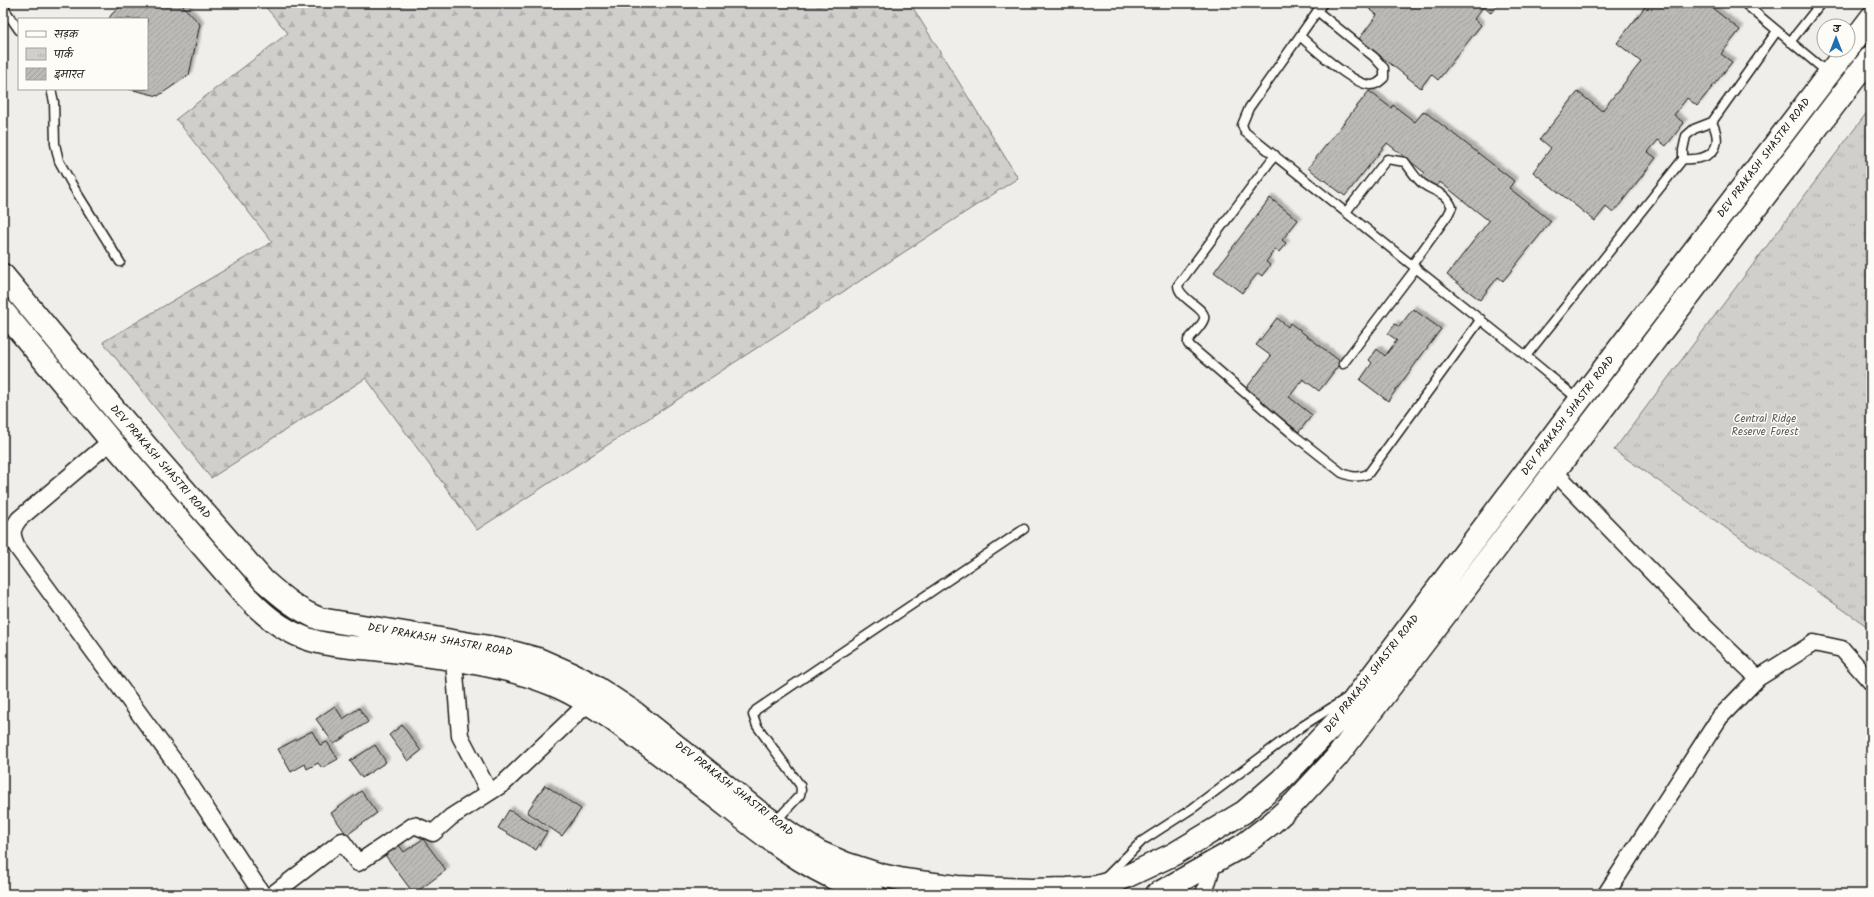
<svg xmlns="http://www.w3.org/2000/svg" width="1874" height="897" viewBox="0 0 1874 897" font-family="Kalam,'Playpen Sans Deva',sans-serif">
<defs>
<pattern id="forest-firs" width="22" height="20" patternUnits="userSpaceOnUse"><rect width="22" height="20" fill="#d0cfcc"/><path d="M5 1l3.5 6h-7zM16 11l3.5 6h-7z" fill="#b2b1af"/></pattern>
<pattern id="park-tufts" width="24" height="20" patternUnits="userSpaceOnUse"><rect width="24" height="20" fill="#d0cfcc"/><path d="M3 7l-1-3M5 7V3M7 7l1-3M15 17l-1-3M17 17v-4M19 17l1-3" fill="none" stroke="#b2b1af"/></pattern>
<pattern id="building-hatch" width="6" height="6" patternUnits="userSpaceOnUse"><rect width="6" height="6" fill="#bbbab6"/><path d="M-1 1l2-2M0 6l6-6M5 7l2-2" fill="none" stroke="#a09f9c"/></pattern>
<filter id="shadow"><feDropShadow dx="3.5" dy="-3.5" stdDeviation="1" flood-color="#0004"/></filter>
</defs>
<rect width="100%" height="100%" fill="#f0eeea"/>
<filter id="ink" filterUnits="userSpaceOnUse"><feTurbulence type="fractalNoise" baseFrequency=".025" numOctaves="2"/><feDisplacementMap in="SourceGraphic" scale="8" xChannelSelector="R" yChannelSelector="G"/><feConvolveMatrix kernelMatrix="1 2 1 2 8 2 1 2 1" color-interpolation-filters="sRGB"/></filter>
<g filter="url(#ink)">
<!-- forest -->
<path fill="url(#forest-firs)" stroke="#767674" d="M262,3h648l108,175 -541,352 -111,-152 -155,100 -108,-136 169,-100 -96,-123 112,-86z"/>
<!-- park -->
<path fill="url(#park-tufts)" stroke="#767674" d="M1871,107v522l-257,-179z"/>
<!-- building -->
<path fill="url(#building-hatch)" stroke="#1c1c1c" filter="url(#shadow)" d="M124,3h56l20,21 -11,51 -31,21 -29,-7h18v-70h-38l2,-4z
M1368,3h131l-8,10 -8,-6 -9,12 7,6 -43,55 -7,-6 -10,14 -62,-49 18,-24 -11,-9z
M1648,3h10l4,3 3,-3h41l34,27 -19,24 11,8 -35,44 -10,-8 -13,17 10,8 -18,23 -8,-6 -10,12 8,6 -43,55 -7,-6 -11,14 -62,-49 18,-24 -11,-9 38,-47 24,19 39,-49 -24,-19z
M1369,91l22,17 2,-3 22,17 9,-11 90,70 -5,7 42,33 -48,60 -5,-4 -18,23 -33,-25 42,-54 -49,-39 -6,8 -14,-11 5,-6 -38,-30 -42,53 -37,-28z
M1270,198l28,22 -16,20 4,3 -7,9 -4,-3 -9,13 4,3 -8,11 -4,-3 -16,20 -28,-21z
M1413,309l28,20 -53,72 -28,-21 12,-17 -3,-3 8,-11 8,7 12,-16 -9,-6 7,-10 4,3z
M1277,318l11,9 2,-4 51,39 -22,29 -16,-12 -14,18 23,18 -13,17 -54,-42 26,-34 -15,-11z
M335,706l8,13 16,-11 9,14 -34,22 -18,-25z
M402,725l19,26 -13,10 -19,-26z
M312,731l8,14 7,-3 11,17 -16,9 -4,-5 -11,6 -2,-5 -14,8 -13,-23z
M375,745l11,17 -24,16 -12,-17z
M545,785l36,24 -19,27 -35,-24z
M361,791l16,22 -30,22 -16,-22z
M509,810l38,22 -11,18 -38,-22z
M423,839l23,31 -32,24 -32,-43 14,-10 8,11z"/>
<g fill="none" stroke-linecap="round" stroke-linejoin="round">
<!-- lane casing -->
<g stroke="#1c1c1c" stroke-width="11">
<path id="lane" d="M1323,3l-74,105 -7,17 3,7 281,224 53,44
M1744,3l84,70
M3,7l16,23
M1300,36c13,12 53,48 70,49 7,0 9,-3 14,-7v-10l-10,-11 -57,-46
M1790,42l31,-39
M51,89l3,13 1,42 4,17 15,27 46,74
M1275,155l-97,130c0,14 29,23 26,34 -2,7 -11,15 -16,21v4l102,88 52,41c10,4 16,5 26,1l113,-155
M1683,159c27,2 42,-10 29,-37
M1346,212l41,-53 18,3c5,7 11,17 18,22 12,9 22,7 29,23l-4,8 -36,50
M1526,356l157,-197v-9l3,-14 8,-7 18,-7 65,-91
M1343,364l73,-96
M775,822l25,-27 1,-5 -1,-5 -43,-59 -4,-11 3,-5 268,-181
M1105,878l37,-37 51,-33 108,-81 44,-28"/>
</g>
<!-- street casing -->
<g stroke="#1c1c1c" stroke-width="19">
<path id="street" d="M111,441l-92,78c-8,11 -8,15 -2,28l165,225 80,122
M1554,471l154,159 50,48 56,-35 28,6 29,33
M454,661l6,75 29,56
M273,894l69,-53 16,22 56,-38 19,8 18,-16 53,-34 84,-80
M1204,894l9,-31
M1606,894l114,-177 38,-39"/>
</g>
<!-- secondary casing -->
<g stroke="#1c1c1c" stroke-width="25">
<path id="secondary" d="M1848,48l23,-30
M3,275l118,142 142,163c18,16 34,30 57,39l181,30 37,10 34,15 16,8 47,31 124,99 33,23 27,17 28,12 34,11 23,5 53,7 74,3 36,-1 29,-2 21,-6 57,-27 70,-42 37,-32 60,-63 238,-316 268,-351
M3,311l108,130 133,153c18,19 36,35 61,44 24,9 52,9 77,12 52,6 122,14 169,34 27,11 50,27 73,44 38,27 75,56 112,85 42,34 85,65 138,81
M1157,894l85,-48 30,-23 23,-21 41,-44 535,-701"/>
</g>
<!-- lane -->
<use href="#lane" stroke="#fdfcf7" stroke-width="8"/>
<!-- street -->
<use href="#street" stroke="#fdfcf7" stroke-width="16"/>
<!-- secondary -->
<use href="#secondary" stroke="#fdfcf7" stroke-width="22"/>
</g>
</g>
<g text-anchor="middle" dominant-baseline="central" stroke-width="3" stroke-linejoin="round" paint-order="stroke">
<!-- street labels -->
<g font-size="11" fill="#1c1c1c" stroke="#fdfcf7">
<text transform="translate(1764 158) rotate(-53)">DEV PRAKASH SHASTRI ROAD</text>
<text transform="translate(1568 416) rotate(-53)">DEV PRAKASH SHASTRI ROAD</text>
<text transform="translate(160 462) rotate(49)">DEV PRAKASH SHASTRI ROAD</text>
<text transform="translate(440 640) rotate(10)">DEV PRAKASH SHASTRI ROAD</text>
<text transform="translate(1372 674) rotate(-52)">DEV PRAKASH SHASTRI ROAD</text>
<text transform="translate(734 789) rotate(38)">DEV PRAKASH SHASTRI ROAD</text>
</g>
<!-- park labels -->
<g font-size="11" fill="#5b5b5a" stroke="#fdfcf7">
<text x="1765" y="419">Central Ridge<tspan x="1765" dy="13">Reserve Forest</tspan></text>
</g>
</g>
<!-- margin -->
<rect width="1874" height="897" fill="none" stroke="#fdfcf7" stroke-width="16"/>
<rect x="8" y="8" width="1858" height="881" fill="none" stroke="#1c1c1c" stroke-width="1.5" filter="url(#ink)"/>
<!-- legend -->
<rect x="18" y="18" width="130" height="72" fill="#fdfcf7" stroke="#a3a29f"/>
<rect x="26" y="31" width="20" height="6" fill="#fdfcf7" stroke="#a3a29f"/>
<text x="54" y="38" font-size="12" fill="#1c1c1c">सड़क</text>
<rect x="26" y="48" width="20" height="12" fill="url(#park-tufts)" stroke="#a3a29f"/>
<text x="54" y="58" font-size="12" fill="#1c1c1c">पार्क</text>
<rect x="26" y="68" width="20" height="12" fill="url(#building-hatch)" stroke="#a3a29f"/>
<text x="54" y="78" font-size="12" fill="#1c1c1c">इमारत</text>
<!-- north arrow -->
<g transform="translate(1836 38)"><circle r="19" fill="#fdfcf7" stroke="#a3a29f"/>
<path d="M0-3L7 15L0 10L-7 15Z" fill="#1f6fb2"/>
<text y="-6" font-size="11" font-weight="bold" text-anchor="middle" fill="#1c1c1c">उ</text>
</g>
</svg>
